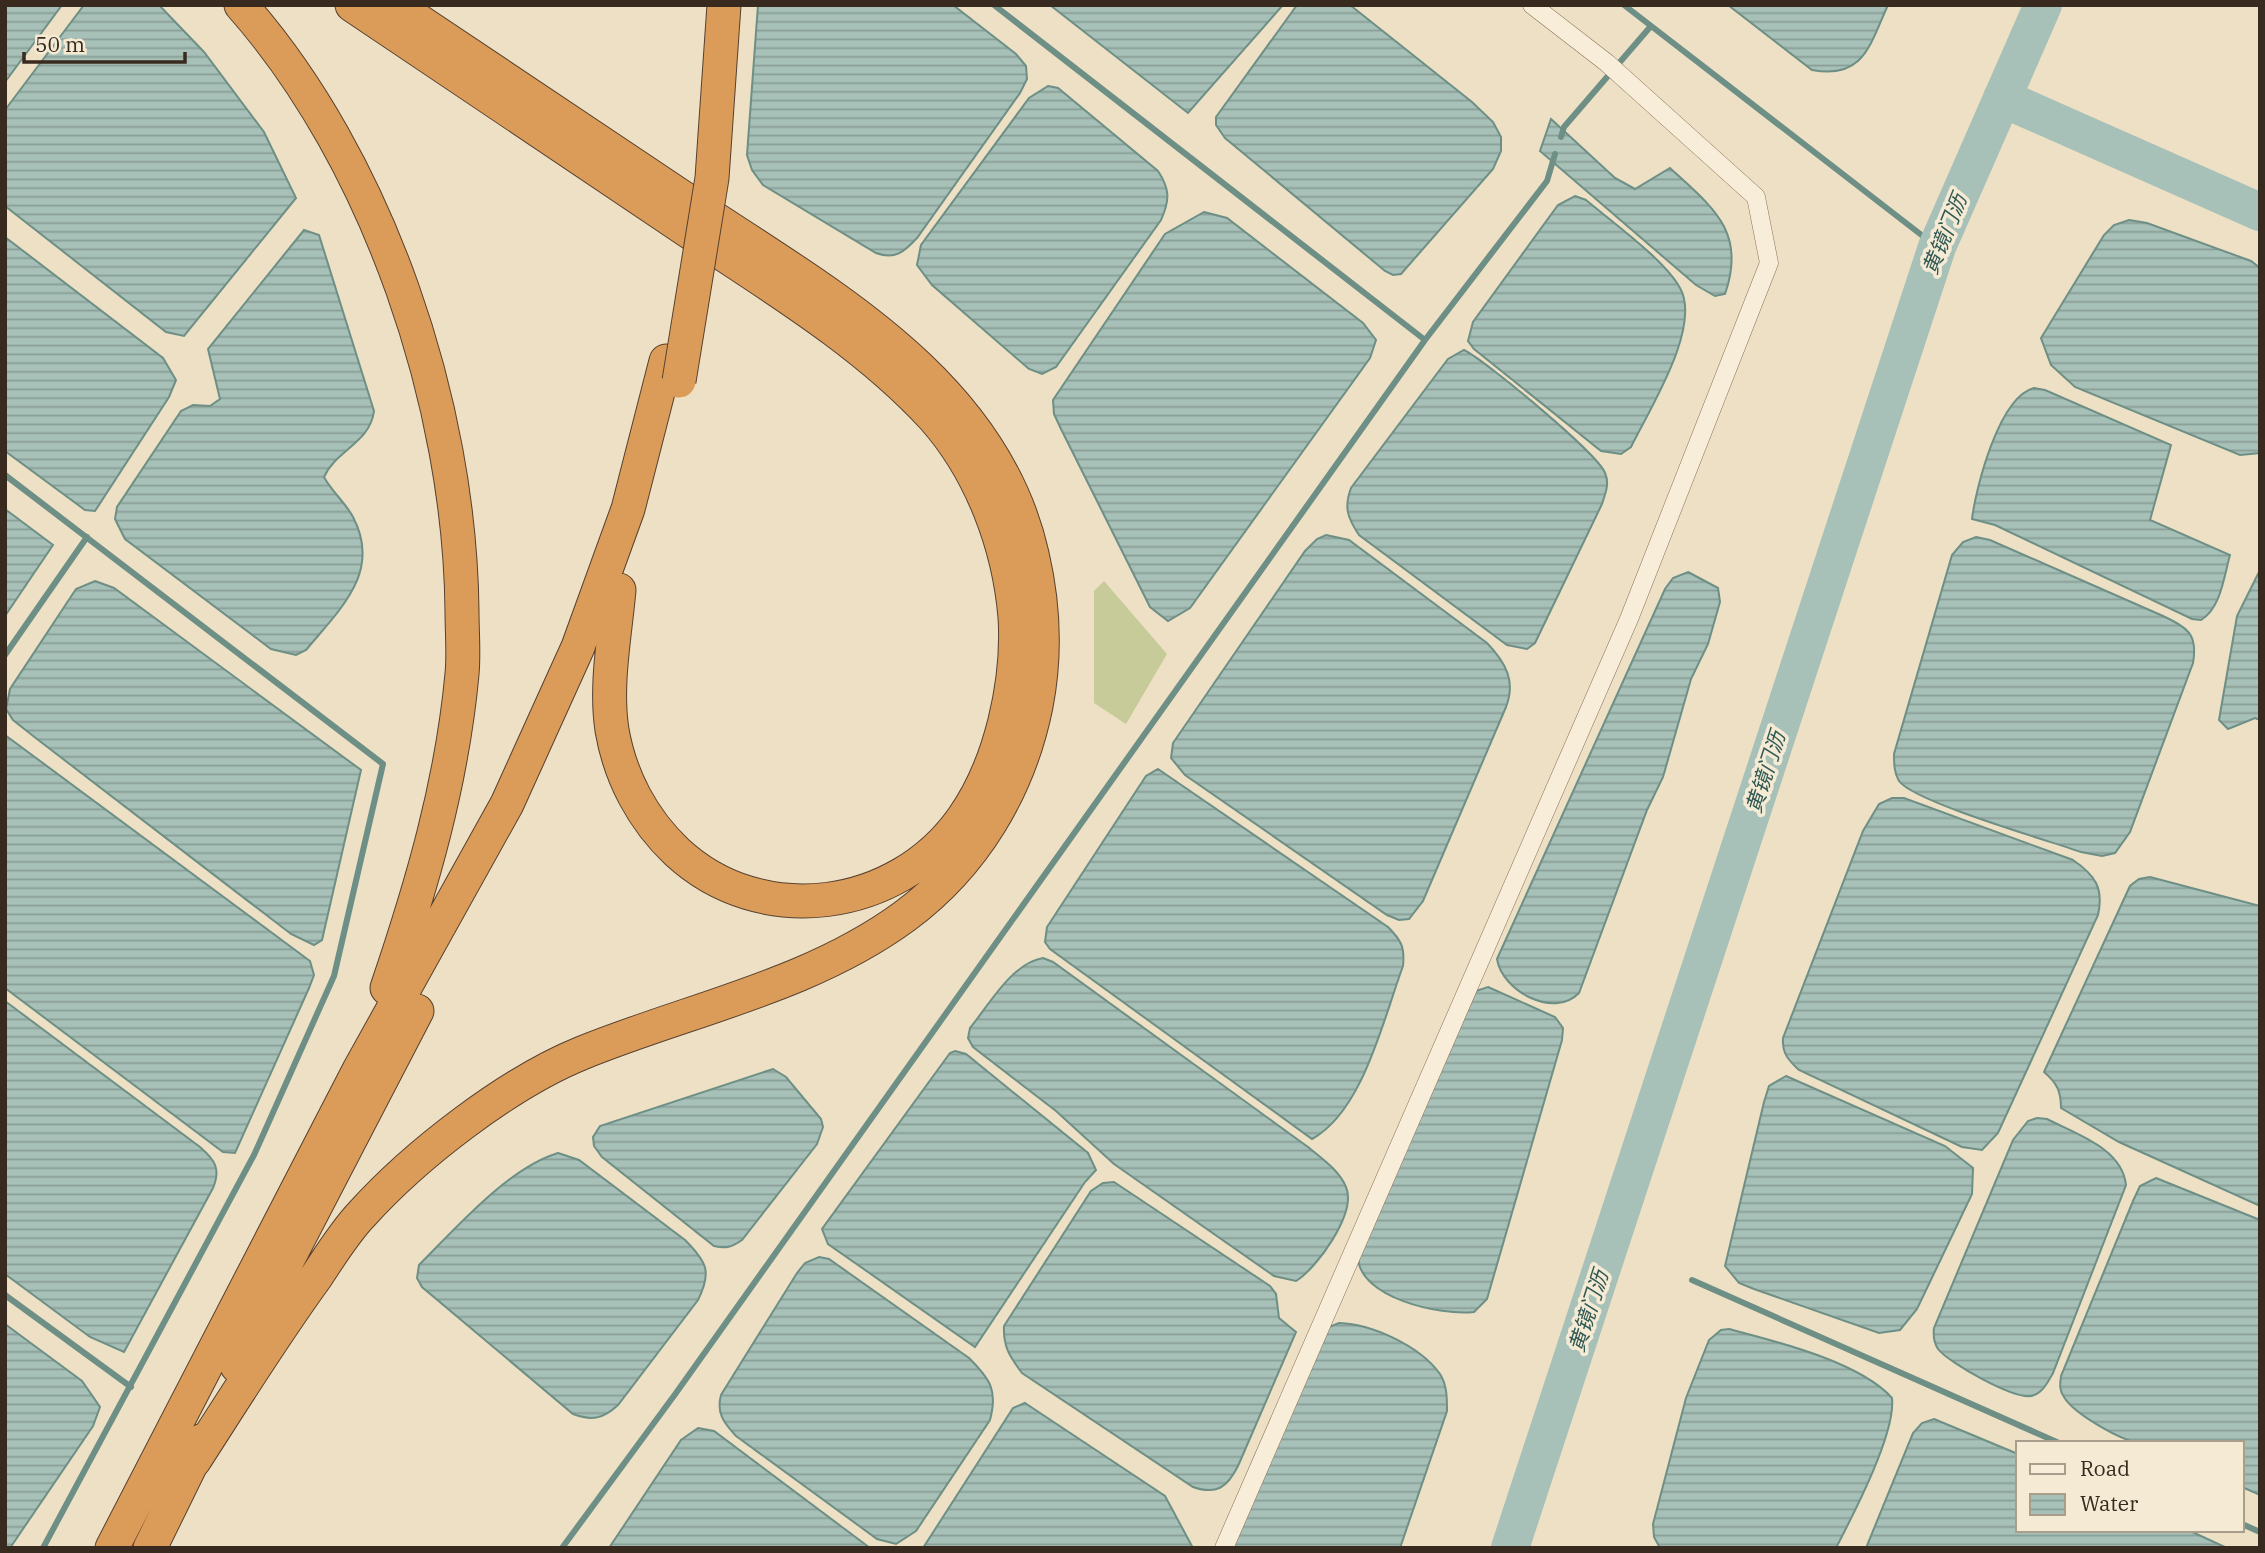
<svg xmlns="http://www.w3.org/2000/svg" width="2265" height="1553" viewBox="0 0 2265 1553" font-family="'IBM Plex Serif','Noto Sans SC',serif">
<defs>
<pattern id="water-rules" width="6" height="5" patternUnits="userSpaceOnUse" patternTransform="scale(1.75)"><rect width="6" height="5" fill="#a7c1b8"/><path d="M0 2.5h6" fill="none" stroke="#899d95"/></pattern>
</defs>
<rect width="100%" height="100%" fill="#ede0c5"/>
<!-- garden -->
<path fill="#c7cb99" d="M1104,581l63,73 -41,70 -32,-21v-112z"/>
<!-- water -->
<path fill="url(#water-rules)" stroke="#6d8f85" stroke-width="2" d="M5,5h57l-57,77z
M84,5h75l45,47 60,80 32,66 -112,138 -18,-4 -161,-126v-96z
M758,5h195l63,49 10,12 1,13 -7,14 -103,145c-13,14 -22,22 -41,15l-113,-68 -11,-15 -5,-15z
M1050,5h233l-95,108z
M1297,5h53l122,97 21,20 8,15v14l-8,18 -92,105 -8,1 -8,-4 -160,-133 -9,-13v-8z
M1728,5h160c-18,39 -24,75 -76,65z
M1048,86l10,2 100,83c12,18 12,29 3,49l-105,147 -14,7 -13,-5 -97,-84 -15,-20 4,-20 108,-147z
M1551,119l64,59 20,11 35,-21c42,39 77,63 55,126l-10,2 -19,-11 -156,-134z
M1575,196l11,4c26,22 79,60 94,88 22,39 -31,122 -49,159l-10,7 -20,-3 -127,-102 -6,-8 5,-19 85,-117z
M1204,212l23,6 136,105 13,17 -6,18 -180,250 -22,13 -18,-14 -89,-178 -7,-15 -1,-14 112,-166z
M2129,220l18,3 104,38 9,7v185l-20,2 -165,-68 -24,-22 -10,-27 63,-103 10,-10z
M304,230l15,5 55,176c-4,32 -38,39 -50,66 8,15 21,25 29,40 29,55 -13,92 -47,133l-10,5 -25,-6 -146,-110 -10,-20 2,-12 64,-96 12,-6 17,1 10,-7 -12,-50z
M5,237l158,121 13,22 -7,17 -74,114 -10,-1 -80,-59z
M1464,350c21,10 134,104 141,123 5,11 0,21 -3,31l-67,139 -8,6 -20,-4 -148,-110c-12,-18 -15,-28 -8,-47l97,-129z
M2034,388l11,2 126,55 -21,75 80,35c-6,21 -9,53 -29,65l-9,-1 -197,-94 -23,-6c4,-32 27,-122 62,-131z
M5,509l48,36 -48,71z
M1326,535l23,5 138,103c19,20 29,38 19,64l-83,194 -14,18 -10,1 -12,-5 -202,-140 -14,-17 2,-15 132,-192 12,-12z
M1976,537l14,3 173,76c25,12 35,18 30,47l-63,169 -15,21 -13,3 -21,-4c-31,-11 -167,-50 -182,-71 -5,-8 -5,-18 -5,-27l58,-199 11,-13z
M2260,570v150l-5,-2 -27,11 -9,-9 18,-104z
M1688,572l30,16 2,14 -12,42 -17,35 -28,98 -16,33 -68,183c-25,26 -77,-2 -82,-34l168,-370 8,-11z
M95,581l19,7 247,182 -39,170 -8,5 -23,-11 -254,-195 -24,-19 -7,-11 4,-20 66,-100z
M5,735l305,226 4,14 -5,13 -74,165 -12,-1 -218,-164z
M1158,769l230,158c13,13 17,20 15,39 -20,54 -40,145 -91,173l-262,-190 -5,-7 2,-15 99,-151z
M1892,798h12l169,62c22,15 31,28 25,55l-100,218 -16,17 -20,-3 -163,-77c-11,-10 -17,-17 -16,-32l80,-207 16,-27z
M2150,877l110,29v300l-141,-64 -58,-34c0,-17 -4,-25 -17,-36l86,-186 9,-7z
M1043,958l10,4 255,185c13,11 31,23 38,40 11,26 -29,81 -50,94l-22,-5 -160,-112 -58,-53 -83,-64 -5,-9 2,-10c19,-23 42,-65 73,-70z
M1488,987l67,30 8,11 -1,12 -75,259 -13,13c-33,4 -115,-14 -116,-55l118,-266z
M5,1001l195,146c15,13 21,22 13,41l-89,164 -34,-15 -85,-63z
M955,1051l11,3 122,99 8,17 -11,12 -110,165 -147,-103 -6,-15 128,-176z
M773,1069l13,8 35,42 2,8 -6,17 -75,96c-10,7 -16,9 -28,6l-112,-89 -8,-11 -1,-9 7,-11z
M1786,1076l159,70 28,22 -1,26 -55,115 -17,21 -21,3 -125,-44 -15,-6 -14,-17 39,-164 5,-16z
M2037,1118l10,1c29,15 75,29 79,66l-73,188c-5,9 -11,21 -22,23 -18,3 -82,-33 -93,-47 -4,-6 -5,-13 -4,-21l79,-188 15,-19z
M558,1153l21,7 106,80c22,22 27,32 13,60l-80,105c-15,14 -26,16 -45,9l-151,-127 -5,-9 2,-13c36,-36 89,-97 139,-112z
M2156,1178l104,42v275l-18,-8v-44c-30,0 -76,5 -104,0 -19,-4 -64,-29 -74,-46 -5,-7 -4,-13 -3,-21l72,-175 7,-15z
M1114,1182l156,104 6,8 3,24 17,14 -58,134c-11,22 -22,29 -45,21l-171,-114c-12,-16 -19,-26 -18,-47l87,-135 12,-8z
M819,1257l10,2 140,99c21,21 29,32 21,62l-74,111 -20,13 -19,-5 -141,-103c-12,-13 -20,-23 -15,-41l76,-122 8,-10z
M1339,1323c33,1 81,23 101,51 7,11 7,24 7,37l-47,137h-172l101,-221z
M5,1324l77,57 18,26 -7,19 -83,122h-5z
M1729,1329c46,12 131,33 163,69 4,35 -39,117 -56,150h-176l-6,-11 -1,-13 33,-126 23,-58 12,-10z
M1025,1403l140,93 28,52h-270l90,-140z
M1934,1419l84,35v76h170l39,18h-361l47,-115 9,-10z
M698,1428l16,3 156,117h-261l72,-108z"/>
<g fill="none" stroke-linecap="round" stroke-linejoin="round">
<!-- stream -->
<path stroke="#6d8f85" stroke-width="6" d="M994,5l431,335
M1624,5l313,242
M1561,137l3,-10 87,-101
M5,475l378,289 -49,212 -80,179 -211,393
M5,655l82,-118
M1692,1280l367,163
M5,1295l126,92
M2242,1524l18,8
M562,1548l114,-155 749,-1053 122,-159 8,-27"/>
<!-- river -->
<path stroke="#a7c1b8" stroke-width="38" d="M2002,98l258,114
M1510,1548l427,-1301 106,-242"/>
<!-- minor casing -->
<g stroke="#88715b" stroke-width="19">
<path id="minor" d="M1224,1548l405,-929 140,-356 -13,-66 -149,-134 -75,-58"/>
</g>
<!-- motorway casing -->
<g stroke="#56402f" stroke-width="35">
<path id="motorway" d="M241,5c138,156 219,400 221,606 0,21 2,43 0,63 -10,109 -40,211 -75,314
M352,5c112,75 224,150 336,226 84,56 176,111 245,186 48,54 76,128 82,200 4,65 -14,147 -52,201 -66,94 -202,112 -286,34 -34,-32 -57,-75 -65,-122 -7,-45 3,-95 7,-140
M237,1366l22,-51 158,-304
M194,1461c40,-62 79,-125 122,-184 14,-21 28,-44 45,-62 54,-60 147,-132 221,-162 108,-44 228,-67 323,-137 69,-51 114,-126 131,-210 10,-51 8,-101 -4,-152 -39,-173 -208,-262 -344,-353 -97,-65 -195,-130 -293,-196
M112,1548l247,-478 148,-266 71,-157 50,-138 38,-148
M150,1548l53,-108"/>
</g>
<!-- minor -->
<use href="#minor" stroke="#f8edd8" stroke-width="18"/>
<!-- motorway -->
<use href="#motorway" stroke="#da9c58" stroke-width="33"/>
<!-- motorway-bridge casing -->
<g stroke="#56402f" stroke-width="35" stroke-linecap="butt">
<path id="motorway-bridge" d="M679,381l33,-203 12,-173"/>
</g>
<!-- motorway-bridge -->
<use href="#motorway-bridge" stroke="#da9c58" stroke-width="33"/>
</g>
<g text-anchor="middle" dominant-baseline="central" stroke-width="7" stroke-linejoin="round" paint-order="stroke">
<!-- water labels -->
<g font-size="21" font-style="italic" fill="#2f5854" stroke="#f5ead4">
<text transform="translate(1944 234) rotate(-68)">黄镜门沥</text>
<text transform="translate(1765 772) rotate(-72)">黄镜门沥</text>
<text transform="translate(1588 1311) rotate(-72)">黄镜门沥</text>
</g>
</g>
<!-- border -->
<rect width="2265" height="1553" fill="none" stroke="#382a1f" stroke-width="14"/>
<!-- legend -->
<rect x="2016" y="1441" width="228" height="91" fill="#f5ead4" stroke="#a99d8c" stroke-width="2"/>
<rect x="2030" y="1464" width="35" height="10" fill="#f8edd8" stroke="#a99d8c" stroke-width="2"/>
<text x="2080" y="1476" font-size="21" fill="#382a1f">Road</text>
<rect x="2030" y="1494" width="35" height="21" fill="url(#water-rules)" stroke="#a99d8c" stroke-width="2"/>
<text x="2080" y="1511" font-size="21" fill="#382a1f">Water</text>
<!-- scale -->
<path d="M24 52v10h161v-10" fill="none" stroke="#382a1f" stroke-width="3.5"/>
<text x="35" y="52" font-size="21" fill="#382a1f" stroke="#f5ead4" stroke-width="5" paint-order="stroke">50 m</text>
</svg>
